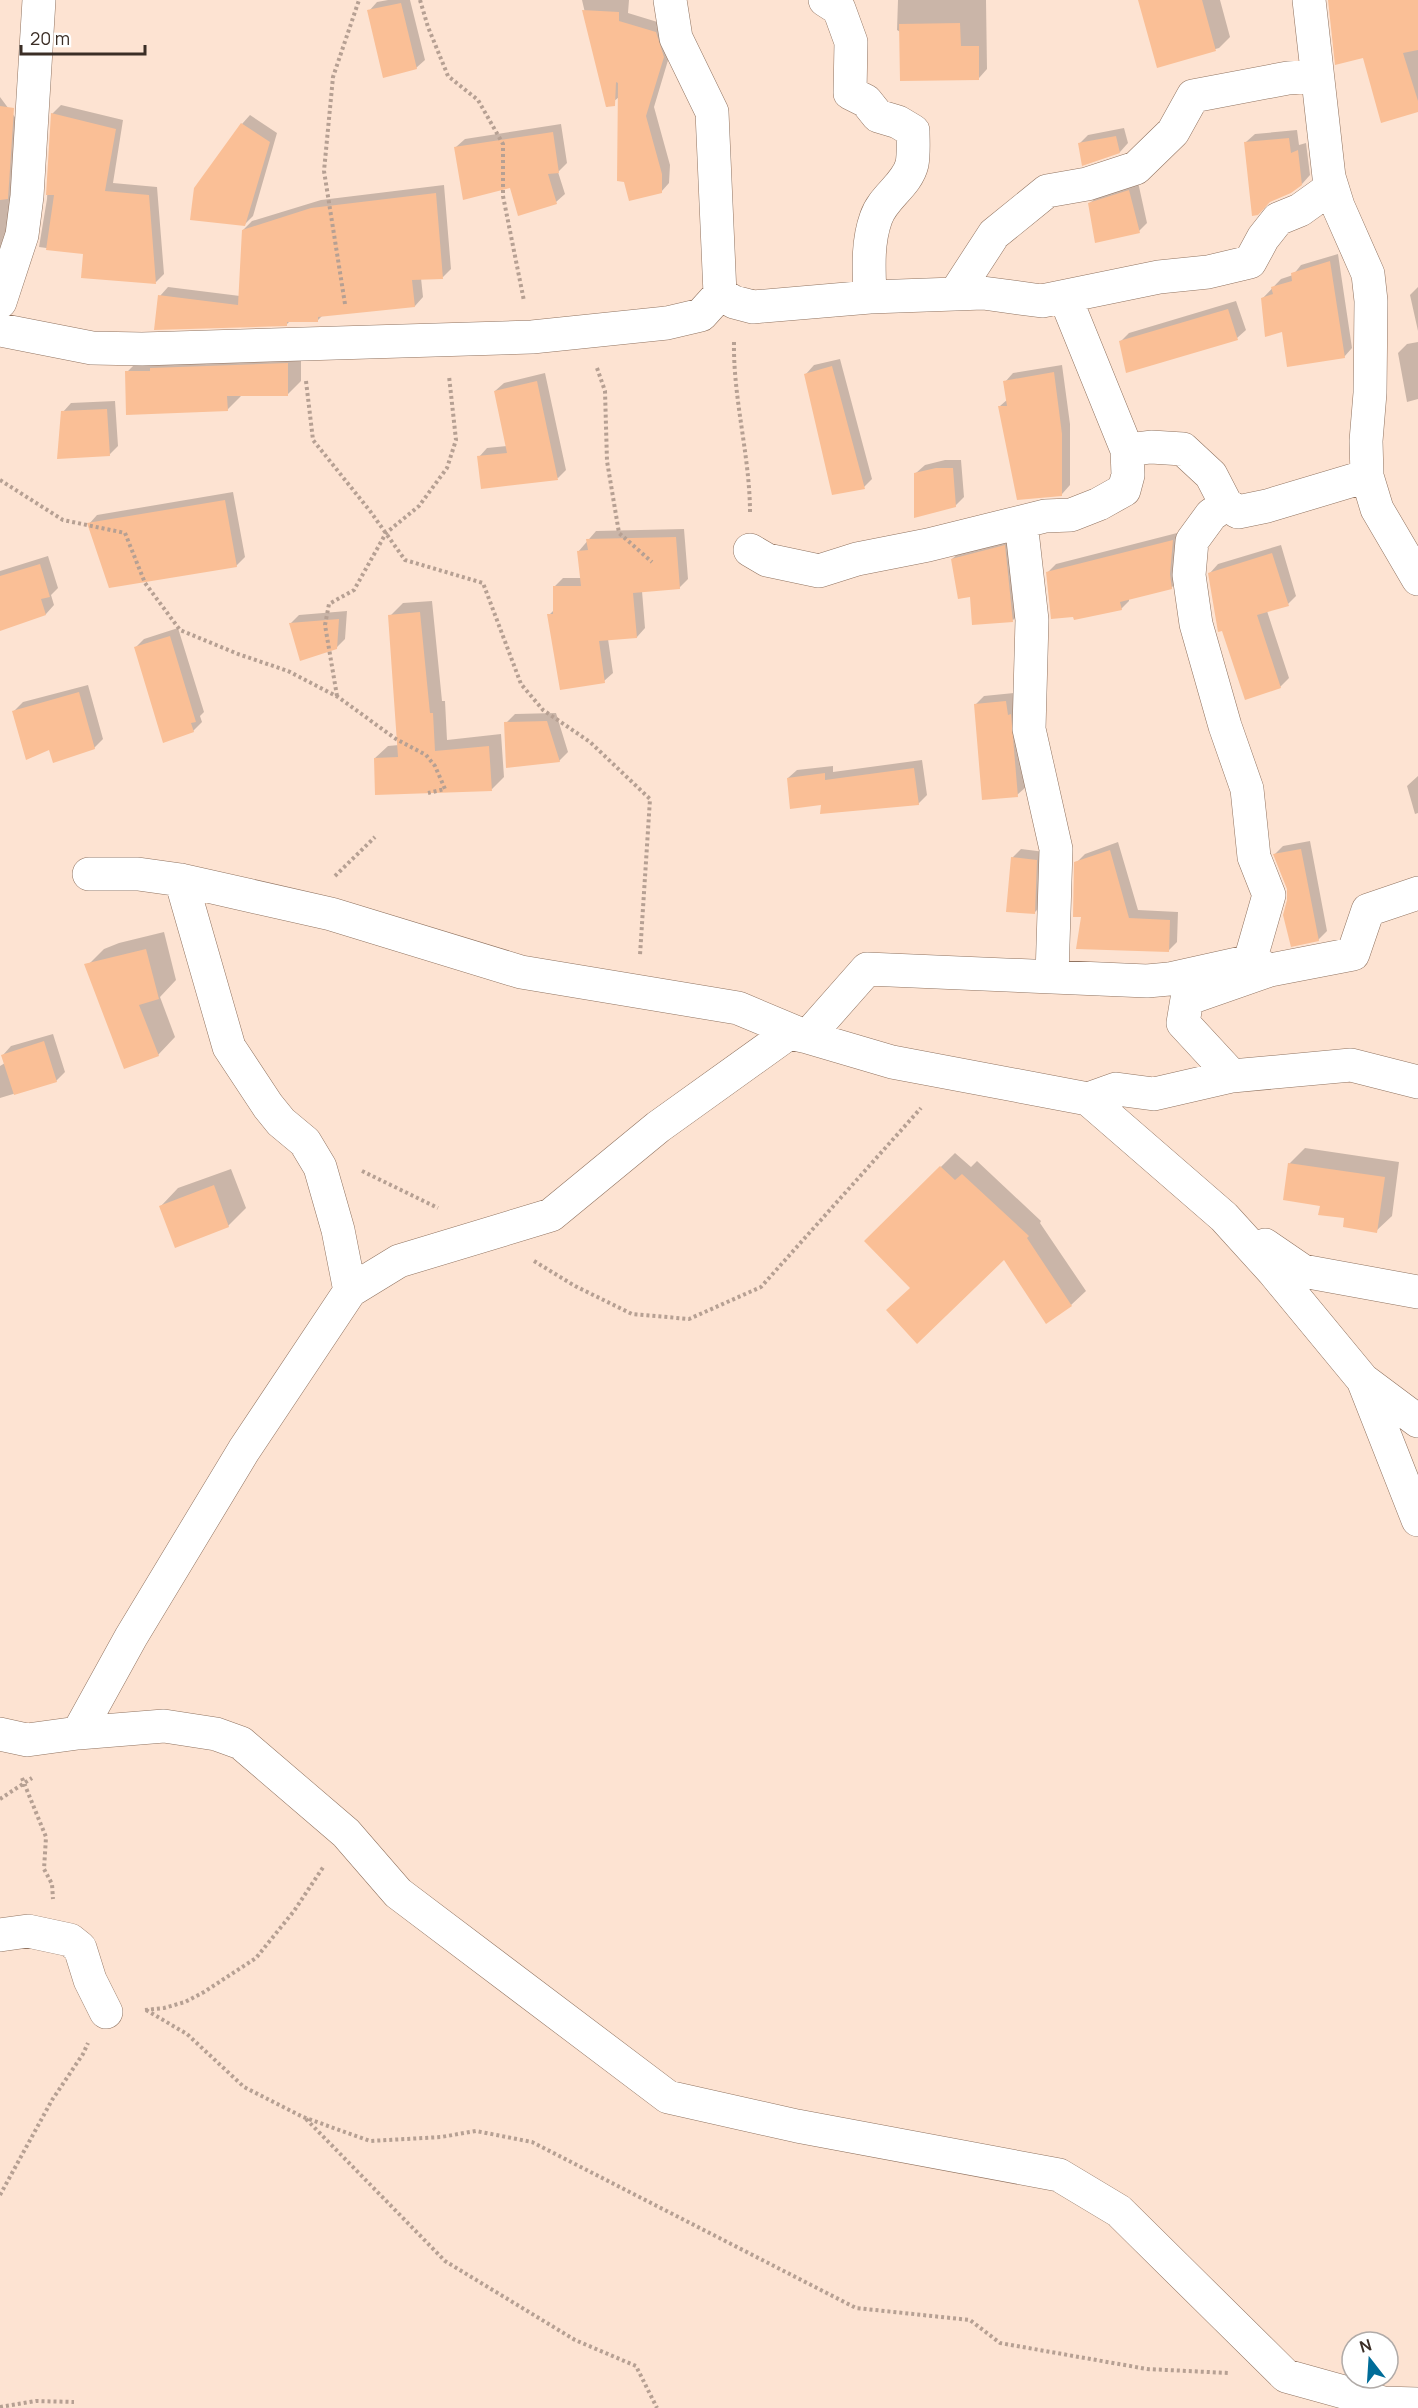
<svg xmlns="http://www.w3.org/2000/svg" width="1418" height="2408" viewBox="0 0 1418 2408" font-family="Manrope,sans-serif">
<rect width="100%" height="100%" fill="#fde3d2"/>
<!-- shadow -->
<path fill="#0003" d="M388,0h22l15,60 -9,8 -47,-57 8,-9z
M582,0h47l-1,13 36,11 8,23 -18,60 16,58 -1,18 -8,9 -42,-95 -12,10z
M898,0h88l1,69 -8,9 -82,-48z
M1140,0h80l10,37 -11,11 -61,18z
M1384,0h34v111z
M0,97l20,27 -8,97 -12,29z
M61,105l62,15 -10,63 44,4 7,87 -8,8 -73,-5 1,-24 -45,-6 8,-48 5,-85z
M250,115l27,18 -24,83 -8,8 -3,-100z
M561,124l6,39 -9,9 7,22 -9,8 -45,-16 -55,-39 9,-8z
M1124,128l4,15 -8,9 -41,-8 9,-9z
M1297,130l2,15 7,-2 4,32 -8,9 -56,-42 9,-8z
M1138,182l9,41 -8,8 -49,-28 9,-8z
M444,185l7,84 -8,8 -22,1 2,19 -8,9 -92,9 -5,5 -28,1 -3,3 -127,-28 8,-9 72,9 3,-66 9,-9 69,-21z
M1338,254l14,94 -8,9 -61,-27 -21,-31 19,-20 12,-4 8,-10z
M1418,287v44l-8,-36z
M1236,301l10,29 -9,8 -117,4 9,-9z
M1418,342v57l-11,3 -9,-49 9,-9z
M301,350v31l-14,14 -46,1 -14,14 -100,-38 14,-14z
M840,359l32,120 -8,8 -58,-113 8,-9z
M1062,365l8,59v61l-8,9 -62,-88 8,-7 -3,-17 8,-9z
M545,373l21,97 -8,8 -79,-21 8,-9 20,-2 -12,-55 9,-8z
M115,401l3,45 -9,9 -46,-43 8,-9z
M945,460h16l3,37 -9,9 -39,-33 9,-8z
M233,492l12,65 -9,9 -147,-42 8,-9z
M684,529l4,50 -9,9 -37,3 3,37 -8,9 -29,2 5,34 -9,8 -55,-66 6,-6 -1,-22 9,-9h19l-4,-26 18,-21z
M1019,531l9,74 -15,15 -42,-25 -19,-36 16,-15z
M1181,532l-1,47 -9,9 -42,10v3l-8,8 -74,-36 9,-9z
M1281,545l15,51 -8,8 -21,7 22,67 -9,9 -57,-58 -4,1 -9,-57 8,-9z
M48,556l10,32 -7,7 3,10 -8,9 -46,13v-56z
M432,601l10,100h3l2,39 54,-6 3,43 -12,12 -117,-31 13,-12 11,-1 -9,-129 13,-13z
M347,611l-2,28 -9,9 -45,-25 8,-8z
M178,628l26,84 -4,4 2,6 -9,9 -57,-84 8,-8z
M88,685l15,54 -9,9h-44l-36,-37 9,-9z
M1014,693l12,94 -9,8 -42,-90 9,-9z
M556,713l12,39 -9,9 -53,-38 9,-9z
M922,760l5,35 -9,9h-96l-34,-26 9,-8 36,-4v6z
M1418,776v37l-3,1 -8,-28z
M1310,841l17,90 -9,9 -29,-40 -1,-11 -13,-35 8,-8z
M1118,842l20,68 40,2 -1,30 -9,9 -85,-35 -7,-53 9,-9z
M1021,849l24,3 -2,52 -8,8 -23,-54z
M164,932l12,48 -16,17 15,40 -17,18 -72,-88 18,-18 15,-6z
M53,1034l12,38 -9,9 -56,17v-32l5,-3 -2,-8 8,-9z
M1305,1148l94,14 -7,54 -16,15 -55,-27 -32,-40z
M955,1153l16,14 6,-6 64,60 -1,2 46,68 -15,14 -67,-47 -93,29 -45,-46z
M231,1169l15,39 -18,18 -67,-20 17,-18z"/>
<!-- building -->
<path fill="#fabf96" d="M1138,0h64l14,51 -59,17z
M1328,0h90v50l-15,3 15,48v11l-37,11 -18,-65 -28,7z
M401,3l16,66 -34,9 -16,-68z
M582,10l37,2v9l37,11 8,25 -18,59 16,58v19l-33,8 -5,-19 -7,-1 1,-98 -2,-1 -1,24 -9,1z
M960,23l1,23h18v34l-79,1 -1,-57z
M0,106l14,2 -6,91 -8,1z
M51,113l65,16 -11,62 44,4 7,89 -75,-6 2,-24 -37,-4 8,-55h-8z
M241,123l29,19 -25,84 -55,-6 4,-32z
M553,132l6,41 -11,1 9,30 -39,12 -8,-28 -47,12 -9,-53z
M1116,136l4,17 -38,13 -4,-23z
M1289,138l2,15 7,-3 4,35 -11,8 -21,9 -12,13 -6,1 -8,-74z
M1129,190l11,43 -45,10 -7,-40z
M436,193l7,86 -31,1 3,27 -97,10v5h-31v4l-133,4 4,-35 80,10 4,-75 69,-22z
M1330,261l15,97 -58,9 -5,-35 -17,5 -4,-39 12,-4 -2,-7 21,-6 -1,-8z
M1228,309l10,31 -112,33 -7,-32z
M288,363v33h-61l1,15 -102,4 -1,-44h25v-3z
M832,366l33,123 -33,6 -28,-121z
M1054,372l8,62v62l-45,4 -19,-94h9l-4,-25z
M537,381l21,99 -77,9 -4,-33 30,-3 -13,-62z
M107,409l3,47 -53,3 4,-48z
M936,468h17l3,39 -42,11v-45z
M225,500l12,67 -128,21 -22,-65z
M676,537l4,52 -47,4 4,45 -38,3 6,42 -45,7 -13,-76h6v-28h28l-4,-35 11,-1 -2,-11z
M1173,540l-3,34 2,15 -52,13 2,8 -48,10 -1,-3 -22,2 -5,-47z
M1005,545l8,77 -41,3 -2,-28 -12,2 -7,-40z
M1272,553l17,53 -32,9 24,73 -36,12 -23,-69 -4,1 -10,-59z
M40,564l10,33 -9,2 5,16 -46,16v-55z
M420,612l10,101h3l2,38 54,-5 3,45 -117,4 -1,-37 24,-1 -10,-142z
M339,619l-2,30 -37,12 -11,-38z
M170,636l26,86 -5,1 3,9 -31,11 -29,-96z
M79,692l16,57 -42,14 -4,-13 -23,10 -14,-49z
M1006,701l2,14 3,-1 7,83 -36,3 -8,-96z
M547,721l13,41 -54,6 -2,-46z
M914,768l5,37 -99,9 1,-9 -31,4 -3,-31 38,-5v7z
M1301,849l18,92 -28,6 -8,-32 4,-15v-11l-14,-35z
M1110,850l19,68 41,2 -1,32 -93,-3 5,-32h-8l1,-55z
M1011,857l26,3 -2,54 -29,-2z
M146,949l13,50 -20,6 20,51 -35,13 -40,-105z
M44,1041l13,41 -43,13 -13,-40z
M1288,1163l97,14 -8,56 -34,-6 1,-9 -26,-3 2,-9 -37,-6z
M940,1166l15,14 7,-6 67,62 -2,2 45,68 -26,18 -42,-64 -87,84 -31,-34 24,-22 -46,-47z
M214,1185l15,42 -54,21 -16,-42z"/>
<g fill="none" stroke-linecap="round" stroke-linejoin="round">
<!-- minor casing -->
<g stroke="#907360" stroke-width="34">
<path id="minor" d="M825,0l14,9 12,33 -1,51 16,8 12,15 20,6 15,9c0,10 1,23 -1,33 -5,21 -29,33 -36,54 -9,25 -7,52 -6,79
M1309,0l20,177 9,29 30,68 3,27 -1,92 -4,48 1,35 10,33 41,70
M720,294l14,8 19,5 117,-10 85,-3 28,-1 59,8 117,-24 49,-5 42,-10 13,-24 15,-19 22,-9 32,-23
M955,294l39,-60 53,-43 40,-7 49,-16 37,-36 20,-36 95,-18 29,-2
M1065,297l62,153 24,-3 32,2 28,26 15,29 12,8 29,-6 100,-30
M0,302l22,-67 5,-39 12,-196
M0,330l92,18 50,1 390,-12 135,-14 34,-8 19,-21 -8,-182 -36,-74 -6,-38
M1226,504l-15,11 -19,26 -3,34 7,49 29,102 22,63 7,68 15,38 -19,66
M1021,522l11,98 -3,109 27,120 -4,127
M750,550l17,10 52,11 38,-12 71,-14 117,-29 26,-1 28,-11 25,-14 4,-15 -1,-25
M89,874h49l43,6 150,34 190,58 217,36 69,29 85,25 196,37 28,-10 38,5 78,-18 119,-11 67,17
M181,880l48,167 39,59 13,16 24,20 15,25 18,63 12,61
M1232,1076l-49,-53 4,-24 83,-29 83,-16 15,-44 50,-17
M1088,1099l136,118 49,54 90,109 55,140
M1265,1245l38,26 115,21
M1363,1380l55,41
M78,1733l53,-96 113,-187 106,-159 49,-30 152,-46 107,-88 131,-94 18,4 60,-68 280,12 22,-2 81,-18 20,9
M0,1734l27,6 51,-7 86,-7 52,8 25,9 105,90 52,60 270,204 129,29 262,49 60,36 167,165 97,27 35,1
M0,1935l28,-4 42,9 10,8 10,32 16,32"/>
</g>
<!-- path -->
<path stroke="#b6a093" stroke-width="4" stroke-dasharray="3 3" stroke-linecap="butt" d="M420,0l8,27 20,49 30,24 25,44v52l21,105
M345,304l-21,-133 9,-94 26,-77
M734,342c-1,57 16,114 16,171
M597,368l8,23 2,70 12,72 33,29
M306,381l7,59 57,71 35,49 78,23 38,101 22,26 47,32 60,57 -10,156
M0,480l63,40 62,13 20,50 35,47 58,24 50,17 50,26 58,42 30,16 9,11 10,23 -17,4
M337,696l-12,-71 4,-21 25,-14 32,-57 33,-27 28,-38 9,-28 -7,-64
M335,876l40,-39
M362,1171l76,37
M534,1261l41,25 57,28 57,5 72,-32 160,-179
M22,1778l24,59 -2,32 8,15 1,15
M0,1799l32,-21
M145,2010l19,-2 21,-6 19,-10 52,-34 38,-47 30,-45
M146,2010l41,24 57,53 59,30 67,24 71,-4 35,-6 56,11 324,166 114,12 30,23 147,26 81,4
M306,2119l139,142 130,79 61,26 21,42
M0,2195l52,-95 31,-46 5,-11
M0,2407l36,-6 38,1"/>
<!-- minor -->
<use href="#minor" stroke="#fff" stroke-width="33"/>
</g>
<!-- north arrow -->
<g transform="translate(1370 2360) rotate(343)"><circle r="28" fill="#ffffff" stroke="#b1aba8" stroke-width="1.5"/>
<path d="M0-4.5L10 22L0 15L-10 22Z" fill="#006c98"/>
<text y="-9" font-size="16" font-weight="bold" text-anchor="middle" fill="#3b2e26">N</text>
</g>
<!-- scale -->
<path d="M21 45v9h124v-9" fill="none" stroke="#3b2e26" stroke-width="3"/>
<text x="30" y="45" font-size="18" fill="#3b2e26" stroke="#ffffff" stroke-width="4.5" paint-order="stroke">20 m</text>
</svg>
